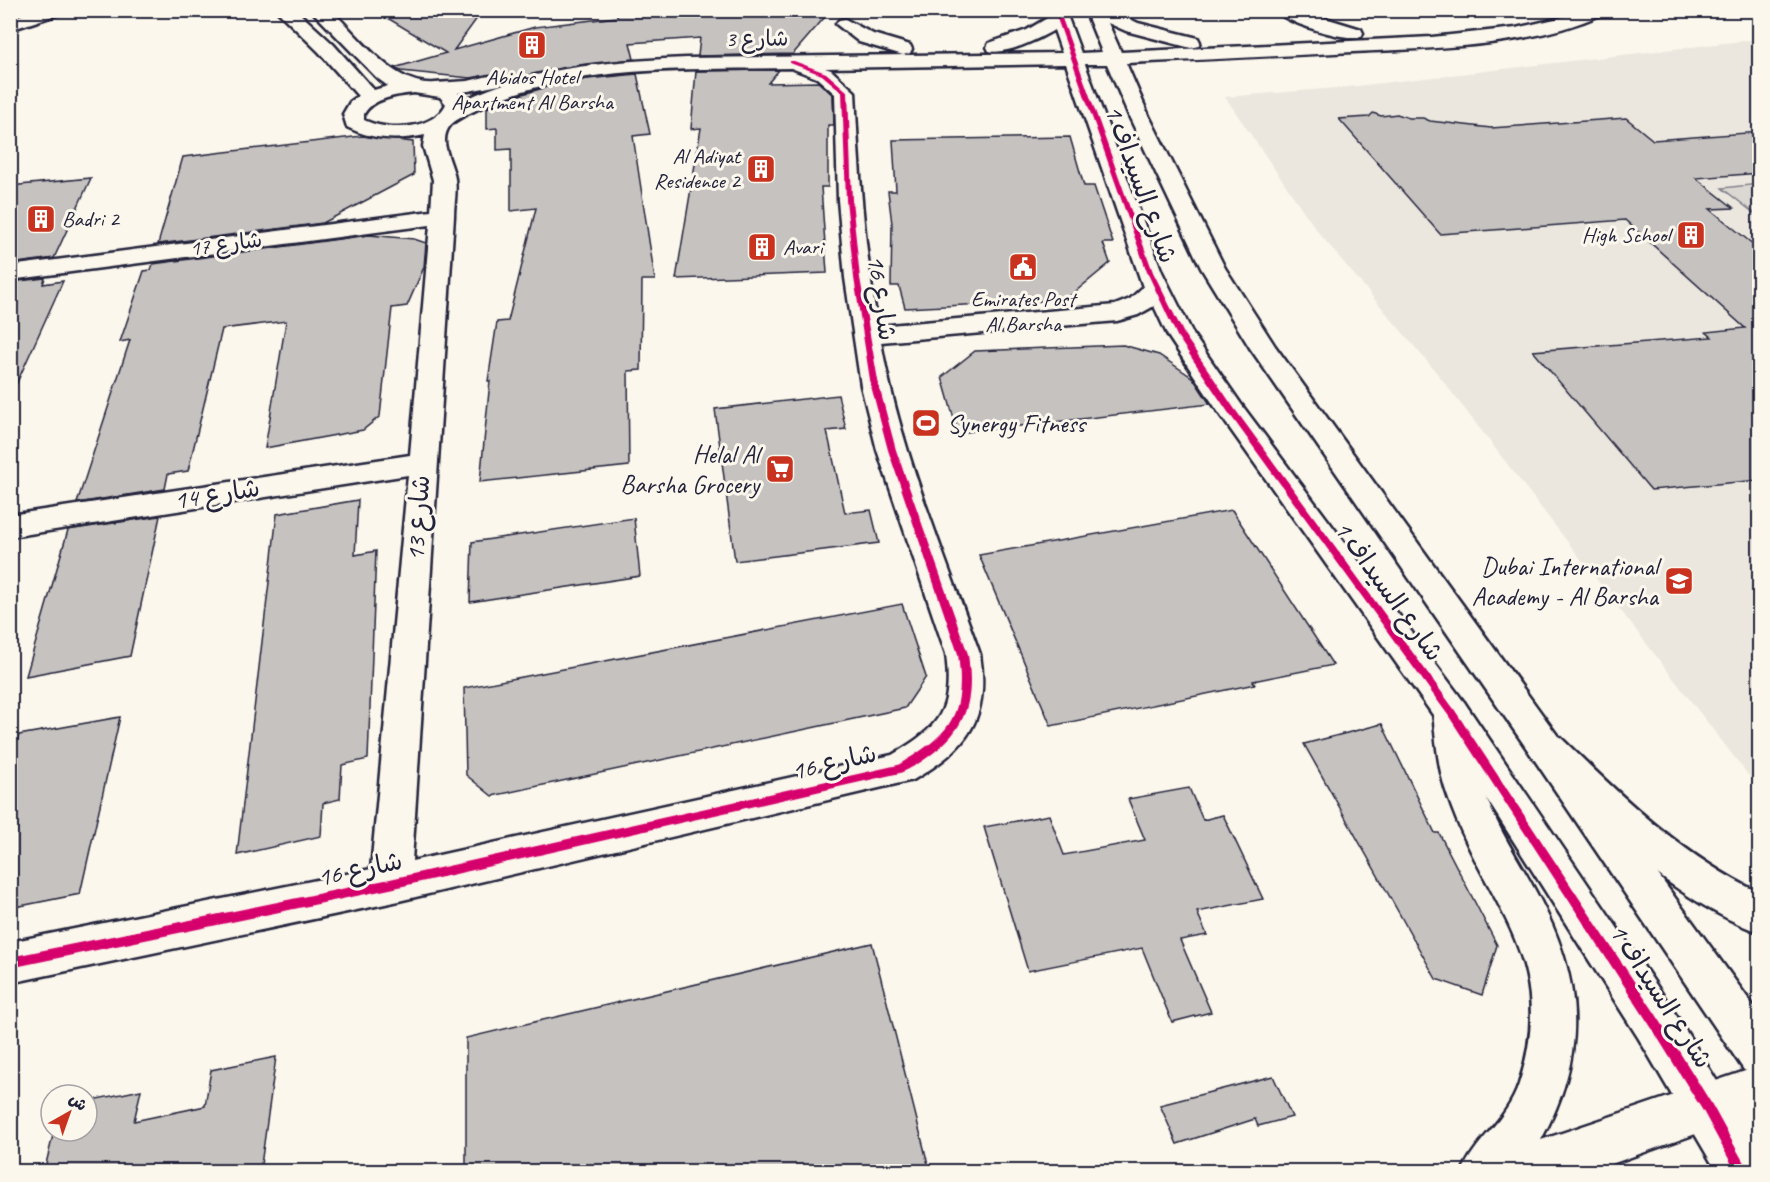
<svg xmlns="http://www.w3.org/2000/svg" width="1770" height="1182" viewBox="0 0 1770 1182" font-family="Caveat,'Playpen Sans Arabic',sans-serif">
<rect width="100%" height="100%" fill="#fbf7ec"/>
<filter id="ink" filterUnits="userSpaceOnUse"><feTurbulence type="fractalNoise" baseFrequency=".0167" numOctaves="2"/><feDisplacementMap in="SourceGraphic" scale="12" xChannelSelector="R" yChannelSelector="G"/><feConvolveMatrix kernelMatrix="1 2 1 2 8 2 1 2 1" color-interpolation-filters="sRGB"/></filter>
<g filter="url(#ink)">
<!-- built -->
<path fill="#ebe7df" d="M1759,39v750l-323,-417 -118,-140 -93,-135 123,-10z"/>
<!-- green -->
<path fill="#dbd8d3" stroke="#7e7d87" stroke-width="1.5" d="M1759,184v33l-37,-29z"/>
<!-- building -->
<path fill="#c6c2c0" stroke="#22223b" stroke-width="1.5" d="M374,10h109l-29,40 81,-23 82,-10v-7h214l-38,44 -95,2 2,-18 -70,5 4,16 -61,7 -68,16 -3,-6 -6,-2 -26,4 -69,-7 -7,-3 52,-15z
M779,70l-11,13 50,-1 15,13 1,30h-6v62h-7l6,86 -151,6 25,-151 -10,1 5,-58z
M637,74l13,60 -17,2 22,144h-13l-1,90 -13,1 1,95 -149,16 10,-101h-2l9,-59 11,-1 28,-113 -25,3v-62l-14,1v-22l-10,1v-21l22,-10 38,-11 40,-8z
M1373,113l8,3 16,-2 12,4h14l7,3 61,7 135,-10 27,22 107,-8v41l-64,5 38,30 -24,1 50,41v230l-109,10 -118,-139 179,-14 -6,-5 39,-4 -120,-108 -185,14 -101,-115 30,-2z
M362,136l51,6 1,33 -91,48 -165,21 25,-87z
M1070,137l14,49h10l19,57h-10l7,20 -45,37 -160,8 -6,-22h-8l1,-62 -4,-33h8l-3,-51z
M91,178l-37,80 -44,6v-78z
M369,235l45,4 12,4 -2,24 -17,39 -15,2 -12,108 -17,14 -98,18 21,-127 -64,8 -34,142 -20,3 -3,15 -88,14 53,-163 -10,2 24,-71 7,-1 2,-6z
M45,278l-2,6 20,-3 -53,117v-116z
M1123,345l36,10 34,23 17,26 -252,29 -16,-56 33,-26z
M838,395l8,34 -19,2 18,82 26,-3 8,33 -144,18 -20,-152z
M358,500l-3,55 21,-4 -8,208 -26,6 -2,34 -17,4 -2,33 -84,19 40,-341z
M1232,510l101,155 -80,16 2,3 -204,42 -72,-171z
M160,516l-30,140 -104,20 42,-146z
M634,518l6,58 -170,26 2,-60z
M902,604l24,73 -21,31 -413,88 -26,-21 -2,-87z
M120,717l-40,177 -70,14v-145l9,-28z
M1382,724l53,109h4l58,112 -15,50 -46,-16 -132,-235z
M1189,788l14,32 20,-5 40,84 -66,13 10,23 -27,5 31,72 -39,10 -30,-74 -114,23 -44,-144 65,-12 15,40 81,-15 -17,-41z
M872,943l58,229h-464v-134z
M276,1057l-16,115h-216l10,-41h33v-30l54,-11 -7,31 71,-15 6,-36z
M1273,1076l19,41 -34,9 -3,-7 -78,25 -17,-39z"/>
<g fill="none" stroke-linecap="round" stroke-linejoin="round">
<!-- minor casing -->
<g stroke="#22223b" stroke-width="5">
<path id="minor" d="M34,10h28l-3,4 -49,16v-11z
M276,10h20l37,34 41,46 14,-4 -11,-8 -66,-68h20c28,26 63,77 104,73 11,-1 22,-1 33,-2 11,-2 21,-7 32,-4l3,4 -3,4 -42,8 6,7c68,-33 149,-39 223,-42l375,-5 -8,-23c-15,9 -48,25 -65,21l-2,-4 2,-4 38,-13 22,-13 -2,-7h18l16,43 21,-1 -17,-42h27l26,13 60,15 2,4 -2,4 -7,2 -65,-17 -18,-8 13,29 311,-15 84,-9 52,-12 13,-6h25l-3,4c-77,34 -166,34 -250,38 -75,4 -151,8 -227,11l23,53 76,152 50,78 485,669v61l-16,-6 -210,-311 -284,-411 -49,-80 -72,-152 -22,-52h-22l77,208 32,64 47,68 223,298 207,305 52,84 37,63v18h-43l-78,-133 -201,-317 -217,-306 -53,-80 -14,-30 -16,9 -21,6 -236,21c19,107 62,209 99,312 10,65 -12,94 -67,126l-523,123 -380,80v-41l361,-73 37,-394 -398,62v-22l400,-60 20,-230 -420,55v-14l421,-55 2,-31 -10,-34 2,-11c-27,6 -53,5 -78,-8l-4,-13 7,-12 8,-6 -39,-44zM1066,64l77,223 -13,12 -15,6 -237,21c-14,-78 -19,-155 -23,-234l-24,-22 -6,-2zM791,68l26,10 18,16 3,106 7,78 16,108 16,64 69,204c7,57 -6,73 -54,101l-480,106 42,-645c0,-12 3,-25 1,-37 -2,-16 -17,-36 -6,-52 5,-7 15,-11 23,-15 92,-49 218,-42 319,-44zM414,93l26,4 6,7c-13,26 -58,28 -82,16v-6c9,-16 33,-19 50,-21z
M1275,10h24l62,19 2,4 -2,4c-15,4 -76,-14 -86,-27z
M845,19l28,15 37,11 2,4 -2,4 -7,2 -44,-13 -23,-18 3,-4z"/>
</g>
<!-- major casing -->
<g stroke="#22223b" stroke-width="5">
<path id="major" d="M1451,697l13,5c13,25 11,67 23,97 12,32 33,63 49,93 47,86 53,160 5,248l219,-74v106h-46l7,-17 10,-13 -24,-12 -118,42h-127c13,-32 45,-51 57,-88 41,-127 -34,-178 -71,-287 -10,-27 -12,-56 -15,-85l5,-10z
M1547,733l13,4c61,59 122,119 200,156v40c-91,-35 -159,-106 -226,-174l-6,-11 6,-11z"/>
</g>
<!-- minor -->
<use href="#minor" fill="#fbf7ec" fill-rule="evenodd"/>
<!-- major -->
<use href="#major" fill="#fbf7ec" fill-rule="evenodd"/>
<!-- cycleway casing -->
<g stroke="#fbf7ec" stroke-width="4">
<path id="cycleway" d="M1054,10h5l94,262 32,64 49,72 220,301 205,310 52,84 38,69h-13l-33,-61 -52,-84 -203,-312 -220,-303 -51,-76 -30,-64z
M790,61h4l32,12 22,19 4,108 8,78 19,108 17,64 72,204c6,46 0,74 -40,103 -8,6 -18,12 -28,16l-510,116 -380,79v-11l380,-78 508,-114c52,-31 68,-48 60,-111l-70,-204 -17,-64 -17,-108 -8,-78 -4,-108 -20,-17 -32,-12z"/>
</g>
<!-- cycleway -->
<use href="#cycleway" fill="#d6006c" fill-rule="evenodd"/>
</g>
</g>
<!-- icons -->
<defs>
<g id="building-square" transform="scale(1.5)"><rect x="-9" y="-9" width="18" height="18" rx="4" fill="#c8321e" stroke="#fbf7ec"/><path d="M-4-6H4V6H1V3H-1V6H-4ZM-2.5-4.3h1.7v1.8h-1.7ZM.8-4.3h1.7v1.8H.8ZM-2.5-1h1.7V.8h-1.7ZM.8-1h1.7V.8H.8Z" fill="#fff"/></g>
<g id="civic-square" transform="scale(1.5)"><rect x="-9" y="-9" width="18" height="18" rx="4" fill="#c8321e" stroke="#fbf7ec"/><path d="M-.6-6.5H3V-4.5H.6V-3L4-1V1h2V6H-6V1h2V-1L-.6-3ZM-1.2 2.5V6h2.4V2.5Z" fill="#fff"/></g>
<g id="stadium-square" transform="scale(1.5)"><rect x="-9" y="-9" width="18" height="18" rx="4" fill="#c8321e" stroke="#fbf7ec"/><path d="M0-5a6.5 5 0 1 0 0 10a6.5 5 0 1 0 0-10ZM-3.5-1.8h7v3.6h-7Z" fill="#fff"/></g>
<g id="supermarket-square" transform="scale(1.5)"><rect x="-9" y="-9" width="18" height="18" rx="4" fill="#c8321e" stroke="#fbf7ec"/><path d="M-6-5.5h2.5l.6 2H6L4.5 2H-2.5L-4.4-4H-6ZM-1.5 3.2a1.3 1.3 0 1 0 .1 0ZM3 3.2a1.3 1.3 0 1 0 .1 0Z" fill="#fff"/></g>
<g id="school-square" transform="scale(1.5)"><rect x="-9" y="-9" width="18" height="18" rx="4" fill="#c8321e" stroke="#fbf7ec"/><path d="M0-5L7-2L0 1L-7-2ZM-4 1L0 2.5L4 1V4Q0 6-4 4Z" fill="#fff"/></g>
</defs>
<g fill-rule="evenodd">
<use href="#building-square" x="532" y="45"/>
<use href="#building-square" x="761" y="169"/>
<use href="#building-square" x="41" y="219"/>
<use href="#building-square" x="1691" y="235"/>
<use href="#building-square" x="762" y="247"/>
<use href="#civic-square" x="1023" y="267"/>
<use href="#stadium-square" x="926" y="423"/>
<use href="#supermarket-square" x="780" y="469"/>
<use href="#school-square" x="1679" y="581"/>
</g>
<g text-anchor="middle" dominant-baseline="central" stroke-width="6" stroke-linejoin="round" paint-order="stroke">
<!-- far-street labels -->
<g font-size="22" fill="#22223b" stroke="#fbf7ec">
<text transform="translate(757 39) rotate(-1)">شارع 3</text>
<text transform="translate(226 244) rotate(-7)">شارع 17</text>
</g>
<!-- far-poi labels -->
<g font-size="22" fill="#22223b" stroke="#fbf7ec">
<text x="532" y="77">Abidos Hotel<tspan x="532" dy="25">Apartment Al Barsha</tspan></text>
<text x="740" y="156" text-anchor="end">Al Adiyat<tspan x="740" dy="25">Residence 2</tspan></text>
<text x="62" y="219" text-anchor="start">Badri 2</text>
<text x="1670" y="235" text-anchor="end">High School</text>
<text x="783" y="247" text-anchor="start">Avari</text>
<text x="1023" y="299">Emirates Post<tspan x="1023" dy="25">Al Barsha</tspan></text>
</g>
<!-- street labels -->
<g font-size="26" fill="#22223b" stroke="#fbf7ec">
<text transform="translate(1141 184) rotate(70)">شارع السيداف 1</text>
<text transform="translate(882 298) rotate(82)">شارع 16</text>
<text transform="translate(217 494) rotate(-9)">شارع 14</text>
<text transform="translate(418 518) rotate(-86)">شارع 13</text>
<text transform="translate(1389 591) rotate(54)">شارع السيداف 1</text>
<text transform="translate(834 762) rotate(-13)">شارع 16</text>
<text transform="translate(360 869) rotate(-12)">شارع 16</text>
<text transform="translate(1661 996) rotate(57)">شارع السيداف 1</text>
</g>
<!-- poi labels -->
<g font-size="26" fill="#22223b" stroke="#fbf7ec" text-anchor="end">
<text x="947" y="423" text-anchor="start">Synergy Fitness</text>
<text x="759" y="454">Helal Al<tspan x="759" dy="30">Barsha Grocery</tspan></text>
<text x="1658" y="566">Dubai International<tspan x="1658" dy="30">Academy - Al Barsha</tspan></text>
</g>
</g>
<!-- margin -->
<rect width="1770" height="1182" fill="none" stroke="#fbf7ec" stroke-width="36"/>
<rect x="18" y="18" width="1734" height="1146" fill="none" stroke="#22223b" stroke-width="2" filter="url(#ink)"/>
<!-- north arrow -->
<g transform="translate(69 1113) rotate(40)"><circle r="28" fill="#fbf7ec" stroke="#a4a2a5" stroke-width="1.5"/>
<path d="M0-4.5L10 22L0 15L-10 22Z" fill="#c8321e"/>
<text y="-9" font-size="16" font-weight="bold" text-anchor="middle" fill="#22223b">ش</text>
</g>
</svg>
